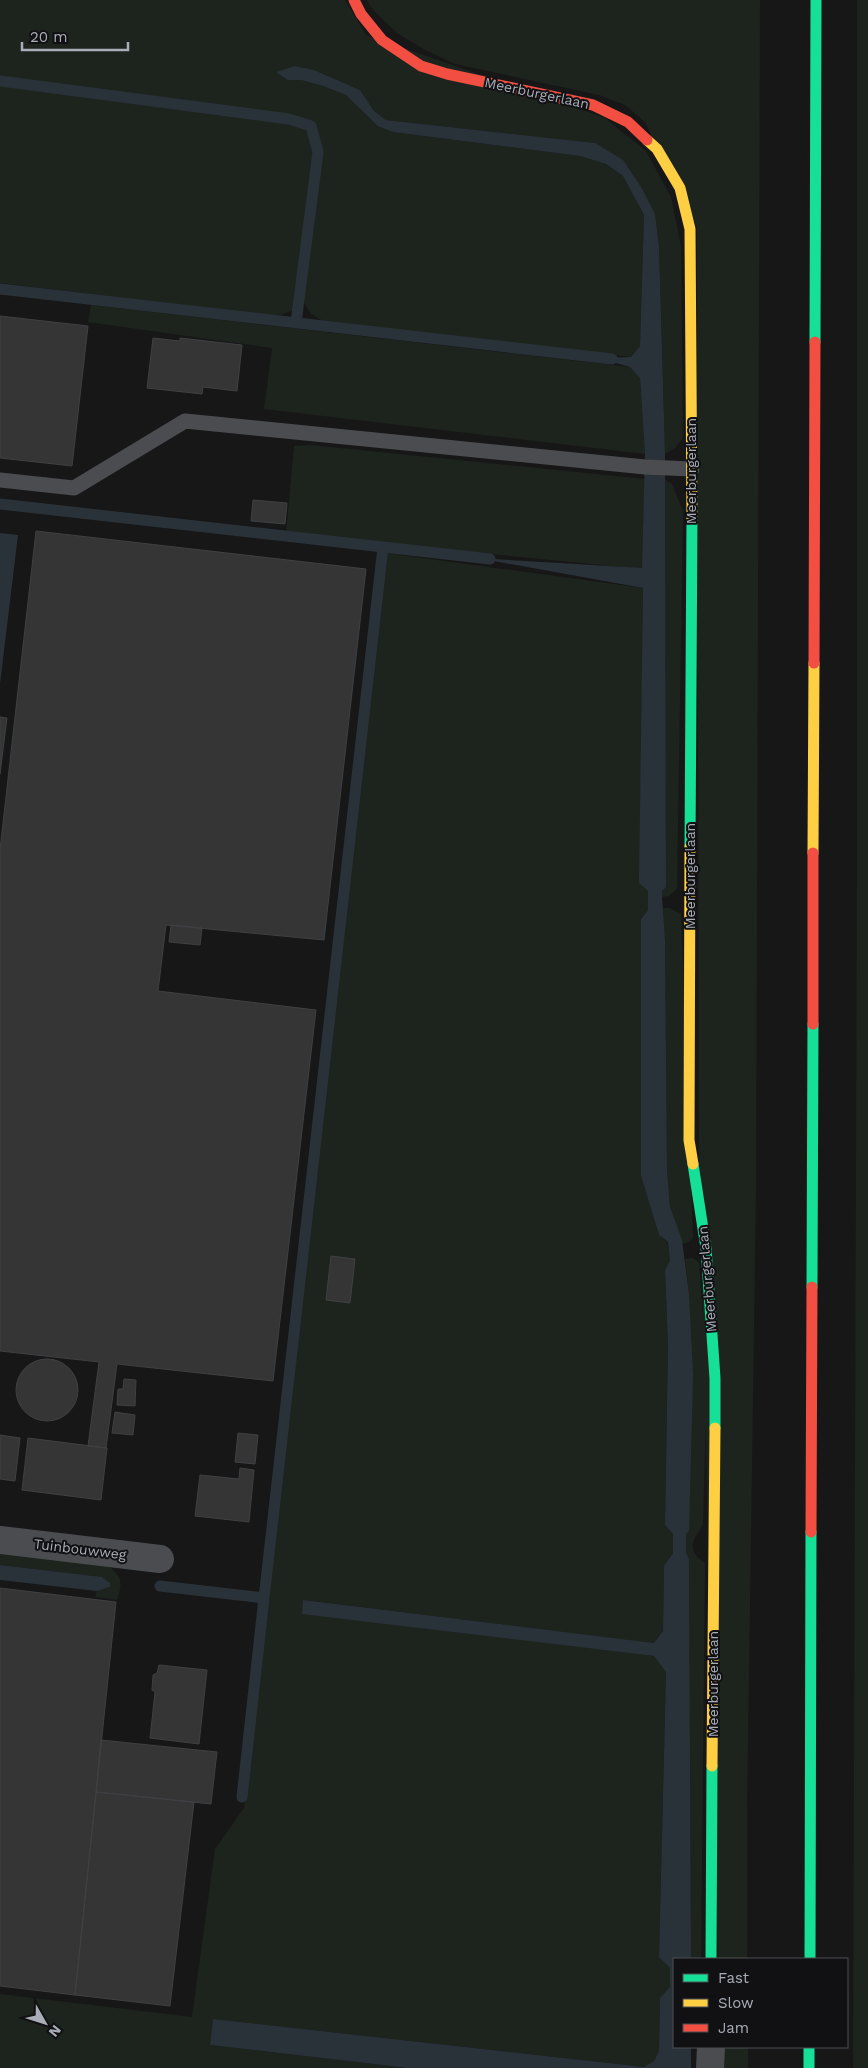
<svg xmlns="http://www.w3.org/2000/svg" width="868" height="2068" viewBox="0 0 868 2068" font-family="'Work Sans',sans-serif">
<rect width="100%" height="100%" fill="#171717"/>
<!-- green -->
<path fill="#1d241e" d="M0,0h345l21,35 239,83 41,33 25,46 10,49 2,192 -8,10 -10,6 -6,-208 -4,-32 -60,-71 -209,-23 -12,-9 -14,-21 -46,-20 -19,-4 -7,14h13l22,6 23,9 47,37 187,24 26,8 17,12 21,39 -4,131 -9,11 -308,-36 -12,-7 -8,-13 19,-149 -8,-30 -23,-6 -291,-39z
M367,0h393l-4,1190 -9,620v149h-29l-19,-819 -2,-913 -52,-105 -20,-17 -26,-10 -144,-31 -30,-14 -28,-17 -24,-23z
M857,0h11v2068h-15l4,-1204z
M0,86l288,37 20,8 6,20 -20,159 -16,6 -278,-33z
M91,305l539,62 10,10 5,77 -381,-45 8,-61 -184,-26z
M310,445l335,34 -3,90 -356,-35 8,-88z
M665,479l7,5 11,27 -6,378 -8,7 -7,1v-6l4,-4z
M386,553l257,35 -3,295 8,8v19l-7,9v257l18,59 8,7 4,19 -6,9 3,75 -3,180 8,9v19l-9,13 -1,65 -9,12 -350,-43 -2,13 352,43 12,15 -7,285 11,12v19l-10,11 -1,53 -5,10 -10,6 -431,-48 -3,26 198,23h-408v-74l192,23 23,-168 29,-41z
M662,908h7l12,6 12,324 -4,4 -7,2 -12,-37 -3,-37 -2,-230z
M693,1258l6,4 8,111 -4,152c-10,15 -18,25 2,38l-4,396h-10l-2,-400 -3,-7v-18l3,-3v-237l-4,-35z
M0,1552l108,13c14,13 15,16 9,35l-22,-3 2,-6 13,-4 -8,-10 -102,-12z
M717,2047h31v21h-31z"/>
<!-- water -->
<path fill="#2a3239" d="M295,66l19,4 46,20 14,21 12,9 209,23 28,17 18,27 14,27 4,32 6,208 1,433 -4,4v6l3,43 2,230 3,37 12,33 7,54 4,81 -4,156 -3,3v18l3,7 2,400h-17v88h17v21h-283l-198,-23 3,-26 431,48 10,-6 5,-10 1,-53 10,-11v-19l-11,-11 7,-285 -12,-16 -352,-42 1,-14 351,43 9,-12 1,-65 9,-13v-19l-8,-9 3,-180 -3,-75 5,-9 -2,-19 -9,-7 -18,-59v-257l7,-9v-19l-9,-8 4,-295 -166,-30 165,10 3,-114 -5,-76 -10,-11 -32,-9 33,-1 9,-11 4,-131 -21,-39 -17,-12 -26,-8 -187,-24 -15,-6 -32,-31 -23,-9 -22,-6h-13l-12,-8z
M0,533l18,2 -18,149z
M0,1565l102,12 8,6v4l-13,4 -97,-11z"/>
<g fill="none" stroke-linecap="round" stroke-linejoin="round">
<!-- stream -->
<path stroke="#2a3239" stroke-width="11" d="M0,81l289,38 22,7 7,26 -22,171
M0,289l612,70
M0,504l490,55
M160,1586l104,12 119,-1051
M242,1797l22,-199"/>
</g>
<!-- building -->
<path fill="#353536" stroke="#3f4043" d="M0,316l88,10 -16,140 -72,-8z
M153,338l27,3v-3l62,7 -5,46 -34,-4 -1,7 -55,-6z
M253,500l34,3 -2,21 -34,-3z
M36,531l330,38 -42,371 -158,-15 -8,66 158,19 -43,371 -156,-17 -11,84 -18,-2 11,-84 -99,-11v-501z
M0,717l7,1 -7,56z
M171,925l31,3 -2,17 -31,-3z
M331,1256l24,3 -5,44 -24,-3z
M16 1390a31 31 0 1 1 62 0a31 31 0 1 1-62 0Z
M124,1379l12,1 -1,26 -18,-1 1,-16h5z
M115,1412l20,3 -2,20 -21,-2z
M238,1433l20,2 -3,29 -20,-2z
M0,1435l20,3 -5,43 -15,-2z
M28,1438l79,10 -6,52 -79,-10z
M240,1468l14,2 -5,52 -54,-6 5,-41 39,4z
M0,1588l116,14 -41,393 -75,-9z
M159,1665l48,5 -8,74 -49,-6 5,-46 -3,-2 1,-15 4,-2z
M101,1740l116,12 -6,52 -115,-12z
M96,1792l98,10 -24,204 -95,-11z"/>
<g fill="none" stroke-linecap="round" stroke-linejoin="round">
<!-- lane -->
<path stroke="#4b4c50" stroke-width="15" d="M0,480l74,8 111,-67 460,46 47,2"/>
<!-- street -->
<path stroke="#4b4c50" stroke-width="28" d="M0,1540l160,19
M710,2068l1,-21"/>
<!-- fast -->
<path stroke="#16e098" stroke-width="11" d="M815,342l1,-342
M690,847l2,-328
M693,1164l13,84 9,130v50
M812,1287l1,-263
M711,1959l1,-193
M810,1959l1,-427
M809,2047v21"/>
<!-- slow -->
<path stroke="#ffcf43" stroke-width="11" d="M647,140l10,9 23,39 10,41 2,290
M690,847l-1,293 4,24
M813,853l1,-190
M712,1766l3,-338"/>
<!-- jam -->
<path stroke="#f24e42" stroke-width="11" d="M354,0l7,14 21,26 39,26 26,8 146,31 35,17 19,18
M814,663l1,-321
M813,1024v-171
M811,1532l1,-245"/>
</g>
<g text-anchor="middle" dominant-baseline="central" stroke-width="4" stroke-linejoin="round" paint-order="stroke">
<!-- street labels -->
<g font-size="14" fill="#a8adb8" stroke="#111113">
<text transform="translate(537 93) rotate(12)">Meerburgerlaan</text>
<text transform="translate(691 471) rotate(-90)">Meerburgerlaan</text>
<text transform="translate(690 876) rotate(-90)">Meerburgerlaan</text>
<text transform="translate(707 1279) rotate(-95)">Meerburgerlaan</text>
<text transform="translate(80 1549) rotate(7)">Tuinbouwweg</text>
<text transform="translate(713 1684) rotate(-90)">Meerburgerlaan</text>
</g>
</g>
<!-- legend -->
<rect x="673" y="1958" width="175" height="90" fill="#111113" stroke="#4d4f55"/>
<rect x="683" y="1974" width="25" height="8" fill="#16e098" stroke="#4d4f55"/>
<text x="718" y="1983" font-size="15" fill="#a8adb8">Fast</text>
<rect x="683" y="1999" width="25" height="8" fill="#ffcf43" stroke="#4d4f55"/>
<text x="718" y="2008" font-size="15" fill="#a8adb8">Slow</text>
<rect x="683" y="2024" width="25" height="8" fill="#f24e42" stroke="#4d4f55"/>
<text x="718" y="2033" font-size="15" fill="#a8adb8">Jam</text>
<!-- north arrow -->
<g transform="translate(45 2023) rotate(129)" stroke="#111113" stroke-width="4" paint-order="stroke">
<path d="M0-4L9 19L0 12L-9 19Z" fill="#a8adb8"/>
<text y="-8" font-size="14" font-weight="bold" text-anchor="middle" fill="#a8adb8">N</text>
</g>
<!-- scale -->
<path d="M22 42v8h106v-8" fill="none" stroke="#a8adb8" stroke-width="2.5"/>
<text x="30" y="42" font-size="15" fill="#a8adb8" stroke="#111113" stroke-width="4" paint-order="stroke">20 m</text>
</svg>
